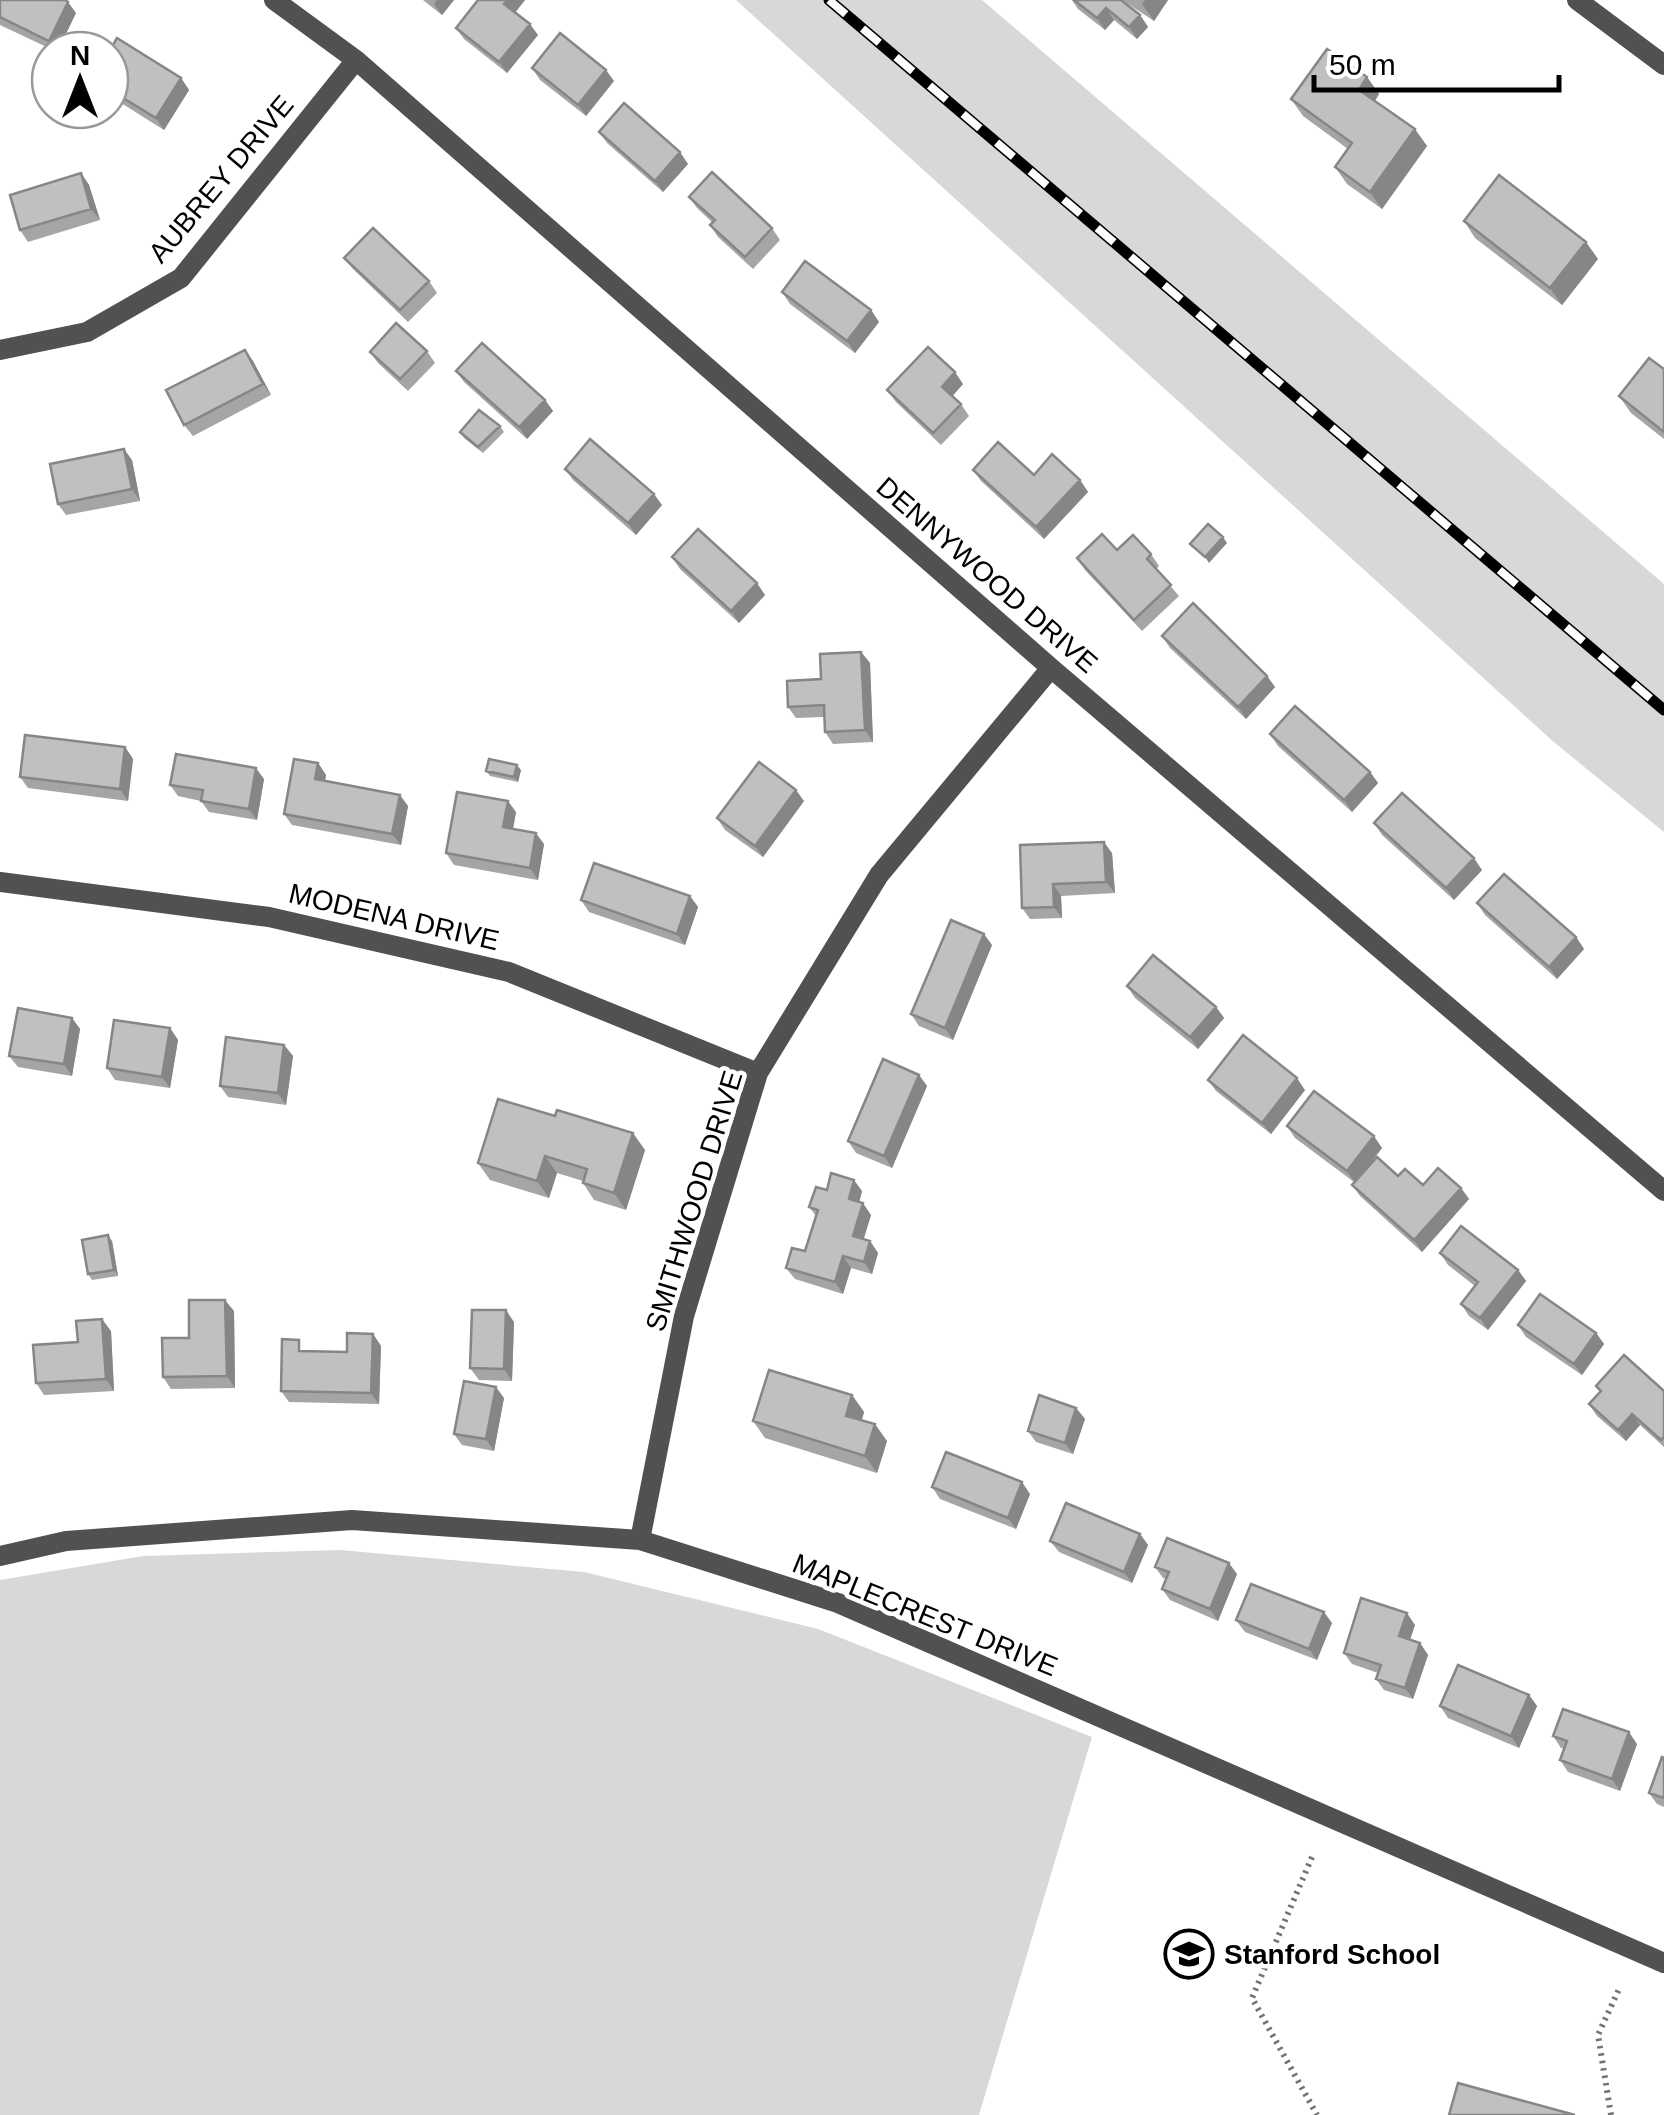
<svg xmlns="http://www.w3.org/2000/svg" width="1664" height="2115" viewBox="0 0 1664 2115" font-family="Helvetica,sans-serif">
<rect width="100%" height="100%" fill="#fff"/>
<!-- green -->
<path fill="#d8d8d8" d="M736,0h246l682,584v248l-109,-89z
M340,1550l244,22 234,57 274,108 -113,378h-979v-535l143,-24z"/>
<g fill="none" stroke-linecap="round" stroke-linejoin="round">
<!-- path -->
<path stroke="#737373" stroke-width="6" stroke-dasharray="2.5 5" stroke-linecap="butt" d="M1312,1857l-60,141 65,117
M1611,2115l-13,-80 21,-46"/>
<!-- minor -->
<path stroke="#515151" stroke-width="20" d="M274,0l82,60 695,608 613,523
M1577,0l87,65
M0,350l87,-18 94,-54 175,-218
M0,882l269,35 240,55 249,101
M640,1540l44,-224 74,-243 121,-198 172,-207
M0,1556l66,-15 286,-21 288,20 198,63 826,360"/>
<!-- rail casing -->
<g stroke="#000" stroke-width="11">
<path id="rail" d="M829,0l835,710"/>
</g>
<!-- rail -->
<use href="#rail" stroke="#fff" stroke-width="8" stroke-dasharray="22" stroke-linecap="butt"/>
</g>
<!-- wall -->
<path fill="#a5a5a5" d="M0,0l76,13 -18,37h-5l-53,-25z
M423,0h31l-12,15z
M478,0h47l-10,13 23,22 -31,38 -43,-34 -8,-11z
M1072,0h49l19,15 8,12 -11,12 -23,-19 -9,10 -27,-21z
M1122,0h46l-14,21z
M110,50l71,28 8,12 -25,40 -54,-34z
M532,68l82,13 -28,35 -46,-36z
M1367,77l12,17 -4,7 52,45 -45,63 -35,-25 -12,-17 13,-18 -45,-33 -12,-17z
M599,132l89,32 -25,28 -56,-49z
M81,173l8,12 11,35 -72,22 -8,-12z
M689,197l83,31 8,12 -27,29 -35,-32 -8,-12 2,-3 -15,-14z
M1464,221l134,38 -36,46 -87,-67z
M344,258l85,23 8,12 -29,29 -55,-53z
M782,292l89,18 8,12 -24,31 -65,-49z
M245,350l8,11 18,34 -78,41 -9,-11z
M427,351l8,12 -27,28 -30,-28 -8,-11z
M1664,369v70l-33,-26 -12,-17z
M456,371l89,29 8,11 -26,28 -63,-57z
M963,384l-11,12 9,8 8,12 -28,29 -45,-43 -9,-12z
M500,426l4,6 -21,21 -19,-15 -4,-6z
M132,460l8,41 -74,14 -8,-11z
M565,469l97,36 -26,30 -63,-55z
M973,470l107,10 8,12 -44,47 -63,-58z
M1117,550l34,4 8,12 -3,3 23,27 -37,35 -57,-61 -8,-12z
M672,557l93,38 -26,28 -59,-54z
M1162,636l105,40 8,11 -29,32 -76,-71z
M861,652l9,11 3,79 -40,2 -8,-12 -1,-15 -28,1 -8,-11 33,-28z
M1270,734l100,38 8,11 -26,29 -74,-66z
M125,747l8,12 -5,42 -100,-13 -8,-11z
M318,763l8,12 -1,6 83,25 -7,39 -109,-20 -8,-11z
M521,770l-3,12 -28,-6 -4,-5z
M264,779l-7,41 -48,-8 -8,-11 -23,-5 -8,-11z
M804,801l-41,56 -38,-27 -8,-12z
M516,812l-3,17 31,15 -6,36 -84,-15 -8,-12z
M1374,823l108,47 -28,30 -72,-65z
M1020,845l92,8 3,40 -54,3 1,22 -32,1 -8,-11z
M690,896l8,11 -13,38 -96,-33 -8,-12z
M1477,903l99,34 8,12 -27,30 -72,-64z
M992,945l-39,95 -34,-14 -8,-12z
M1127,986l89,21 8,11 -26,31 -63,-51z
M72,1018l8,11 -8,47 -54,-9 -9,-11z
M170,1028l8,12 -8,48 -55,-8 -8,-12z
M284,1045l9,11 -7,49 -58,-8 -8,-11z
M919,1075l8,11 -35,82 -36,-15 -8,-12z
M1208,1080l97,10 -34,44 -55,-43z
M498,1099l147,51 -19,60 -32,-10 -11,-17v-2l-26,-8 -8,25 -59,-18 -12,-17z
M1287,1126l95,22 -16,21 57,16 38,3 8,11 -47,53 -62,-56 -8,-11 2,-3 -59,-44z
M827,1190l35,1 -3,11 12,13 -8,24 7,2 8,12 -6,21 -21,-6 -8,26 -48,-15 -9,-11 19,-17 11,-35 -7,-9z
M112,1241l6,35 -26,4 -4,-6z
M1440,1253l78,17 8,11 -38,49 -19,-14 -8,-12 14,-18 -27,-21z
M234,1311l1,77 -64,1 -8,-12 26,-39z
M514,1322l-2,59 -33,-1 -9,-12z
M1518,1325l78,8 8,11 -22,31 -56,-38z
M111,1331l3,60 -70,4 -8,-12 42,-41z
M373,1334l8,12 -2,58 -90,-2 -8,-11 66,-39z
M1596,1386l68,5v56l-24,-22 -14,16 -29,-25 -8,-12 11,-12z
M852,1395l12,17 -2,8 25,21 -10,32 -112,-35 -12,-17z
M504,1398l-10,53 -32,-6 -8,-11z
M1076,1408l9,11 -12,35 -37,-12 -8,-11z
M932,1487l98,7 -14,35 -76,-30z
M1140,1534l8,11 -16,38 -73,-31 -9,-11z
M1155,1567l82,7 -19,47 -48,-21 -8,-11 4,-10 -3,-1z
M1236,1620l96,3 -15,37 -72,-28z
M1415,1625l-5,15 10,3 8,12 -15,44 -29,-9 -8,-11 2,-6 -26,-9 -8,-11z
M1529,1695l8,11 -18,42 -71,-30 -8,-12z
M1553,1736l84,8 -17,47 -52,-19 -8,-12 4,-11 -3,-1z
M1664,1758v49l-7,-3 -8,-11z"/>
<!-- shaded-wall -->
<path fill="#868686" d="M437,0h17l-12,15 -8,-11z
M508,0h17l-13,16 -8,-12z
M1145,0h23l-14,21 -12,-17z
M68,2l8,11 -18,37h-2l-7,-9z
M1106,8l8,12 -9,10 -8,-12z
M1140,15l8,12 -11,12 -8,-12z
M530,24l8,11 -31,38 -8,-11z
M606,70l8,11 -28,35 -8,-11z
M1367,77l12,17 -8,13 -12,-17z
M181,78l8,12 -25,40 -8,-12z
M1415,129l12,17 -45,63 -12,-17z
M680,152l8,12 -25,28 -8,-11z
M81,173l8,12 11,35 -9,-11z
M1586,242l12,17 -36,46 -12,-17z
M871,310l8,12 -24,31 -8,-12z
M245,350l8,11 18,34 -8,-11z
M955,372l8,12 -13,15 -8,-12z
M545,400l8,11 -26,28 -8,-12z
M124,449l8,11 8,41 -8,-12z
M1080,480l8,12 -44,47 -8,-12z
M654,494l8,11 -26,30 -8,-12z
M1223,537l4,6 -18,20 -4,-6z
M757,583l8,12 -26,28 -8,-12z
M861,652l9,11 3,79 -8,-12z
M1267,676l8,11 -29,32 -8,-12z
M125,747l8,12 -5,42 -8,-12z
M318,763l8,12 -3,15 -8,-11z
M517,765l4,5 -3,12 -4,-5z
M256,768l8,11 -7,41 -8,-11z
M1370,772l8,11 -26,29 -8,-12z
M796,790l8,11 -41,56 -8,-11z
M400,795l8,11 -7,39 -9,-11z
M508,801l8,11 -5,27 -8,-12z
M536,833l8,11 -6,36 -8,-12z
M1104,842l8,11 3,40 -9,-11z
M1474,858l8,12 -28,30 -8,-12z
M1053,884l8,12 1,22 -8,-11z
M690,896l8,11 -13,38 -8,-11z
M984,934l8,11 -39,95 -8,-12z
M1576,937l8,12 -27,30 -8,-12z
M1216,1007l8,11 -26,31 -8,-12z
M72,1018l8,11 -8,47 -8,-12z
M170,1028l8,12 -8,48 -8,-11z
M284,1045l9,11 -7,49 -8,-12z
M919,1075l8,11 -35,82 -8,-12z
M1297,1078l8,12 -34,44 -9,-11z
M633,1133l12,17 -19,60 -12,-17z
M1374,1136l8,12 -27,35 -8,-12z
M545,1156l12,17 -8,25 -12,-17z
M854,1180l8,11 -5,20 -8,-12z
M1461,1188l8,11 -47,53 -8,-12z
M863,1203l8,12 -10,33 -8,-12z
M108,1235l4,6 6,35 -4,-6z
M870,1241l8,12 -6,21 -8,-12z
M843,1256l8,12 -8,26 -8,-12z
M1518,1270l8,11 -38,49 -8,-12z
M225,1300l9,11 1,77 -8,-12z
M506,1310l8,12 -2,59 -8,-12z
M102,1319l9,12 3,60 -8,-12z
M1596,1333l8,11 -22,31 -8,-11z
M373,1334l8,12 -2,58 -8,-11z
M496,1387l8,11 -10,53 -8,-12z
M852,1395l12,17 -6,21 -12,-17z
M1076,1408l9,11 -12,35 -8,-11z
M1632,1414l8,11 -14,16 -8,-11z
M875,1424l12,17 -10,32 -12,-17z
M1022,1482l8,12 -14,35 -8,-11z
M1140,1534l8,11 -16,38 -8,-11z
M1229,1563l8,11 -19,47 -8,-12z
M1324,1612l8,11 -15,37 -8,-11z
M1407,1613l8,12 -8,23 -8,-12z
M1420,1643l8,12 -15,44 -8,-11z
M1529,1695l8,11 -18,42 -8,-12z
M1629,1732l8,12 -17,47 -8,-12z"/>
<!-- building -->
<path fill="#c0c0c0" stroke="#868686" stroke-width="2.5" d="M0,0h65l3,2 -19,39 -49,-24z
M478,0h30l-4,4 26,20 -31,38 -43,-34z
M1074,0h47l19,15 -11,12 -23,-19 -9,10z
M560,33l46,37 -28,35 -46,-37z
M117,38l64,40 -25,40 -46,-28v-40z
M1327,49l40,28 -8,13 56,39 -45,63 -35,-25 17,-24 -61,-44z
M624,103l56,49 -25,29 -56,-49z
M712,172l60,56 -27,29 -35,-32 5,-5 -26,-23z
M81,173l10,36 -71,21 -10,-35z
M1499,175l87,67 -36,46 -86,-67z
M373,228l56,53 -29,29 -56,-52z
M805,261l66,49 -24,31 -65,-49z
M396,323l31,28 -27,28 -30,-27z
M482,343l63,57 -26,27 -63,-56z
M928,347l27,25 -13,15 19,17 -28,29 -46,-43z
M245,350l18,34 -79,41 -18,-35z
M1649,358l15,11v63l-45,-36z
M479,410l21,16 -22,21 -18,-15z
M590,439l64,55 -26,29 -63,-54z
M998,442l36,33 18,-21 28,26 -44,47 -63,-57z
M124,449l8,40 -74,15 -8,-40z
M1208,524l15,13 -18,20 -15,-13z
M698,529l59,54 -26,28 -59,-54z
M1102,534l15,16 16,-15 18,19 -4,5 24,26 -37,35 -57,-62z
M1193,603l74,73 -29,31 -76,-71z
M861,652l4,78 -40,2 -1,-27 -36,2 -1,-26 34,-2 -1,-25z
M1295,706l75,66 -26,28 -74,-66z
M25,735l100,12 -5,42 -100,-12z
M176,754l80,14 -7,41 -48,-8 2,-11 -33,-5z
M294,759l24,4 -3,16 85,16 -8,39 -108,-20z
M489,759l28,6 -3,12 -28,-6z
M759,762l37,28 -41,56 -38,-28z
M457,792l51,9 -5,26 33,6 -6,35 -84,-15z
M1402,793l72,65 -28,30 -72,-65z
M1104,842l2,40 -53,2 1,23 -32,1 -2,-63z
M594,863l96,33 -13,38 -96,-34z
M1504,874l72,63 -27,30 -72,-64z
M951,920l33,14 -39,94 -34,-14z
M1153,955l63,52 -26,30 -63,-51z
M18,1008l54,10 -8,46 -55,-8z
M114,1020l56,8 -8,49 -55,-9z
M1243,1035l54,43 -35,45 -54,-43z
M226,1037l58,8 -6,48 -58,-7z
M883,1059l36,16 -35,81 -36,-15z
M1314,1091l60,45 -27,35 -60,-45z
M498,1099l57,17 2,-6 76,23 -19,60 -31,-10 4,-14 -42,-13 -8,25 -59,-18z
M1377,1157l21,19 7,-7 18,16 15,-17 23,20 -47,52 -62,-55z
M831,1173l23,7 -5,19 14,4 -10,33 17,5 -6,21 -21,-6 -8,26 -49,-14 6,-20 13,3 13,-41 -9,-3 7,-20 11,3z
M1461,1226l57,44 -38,48 -19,-14 17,-22 -38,-29z
M108,1235l6,35 -26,4 -6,-34z
M1540,1294l56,39 -22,31 -56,-39z
M189,1300h36l2,76 -64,1 -1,-39h27z
M472,1310h34l-2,59 -34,-1z
M102,1319l4,60 -70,4 -3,-38 45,-3 -2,-21z
M347,1333l26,1 -2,59 -90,-2 1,-52 17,1v11l48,1z
M1624,1355l40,36v46l-3,3 -29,-26 -14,16 -29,-26 12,-13 -5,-5z
M769,1370l83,25 -6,21 29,8 -10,32 -112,-35z
M464,1381l32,6 -10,52 -32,-5z
M1039,1395l37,13 -11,35 -37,-12z
M946,1452l76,30 -14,36 -76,-31z
M1066,1503l74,31 -16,38 -74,-31z
M1167,1538l62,25 -19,46 -48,-20 7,-17 -14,-5z
M1251,1584l73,28 -15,37 -73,-29z
M1361,1598l46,15 -8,23 21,7 -15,45 -29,-9 5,-14 -37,-12z
M1458,1665l71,30 -18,41 -71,-30z
M1563,1709l66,23 -17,47 -52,-19 7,-19 -14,-5z
M1662,1757l2,1v40l-15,-5z
M1458,2083l117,32h-126z"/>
<!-- icons -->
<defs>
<g id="school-ring" transform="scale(2.5)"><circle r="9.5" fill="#fff" stroke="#000" stroke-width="1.5"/><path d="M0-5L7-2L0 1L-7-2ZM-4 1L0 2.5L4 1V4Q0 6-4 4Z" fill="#000"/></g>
</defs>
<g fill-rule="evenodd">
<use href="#school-ring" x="1189" y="1954"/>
</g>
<g text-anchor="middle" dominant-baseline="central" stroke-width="9" stroke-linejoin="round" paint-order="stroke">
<!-- street labels -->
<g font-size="28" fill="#000" stroke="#fff">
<text transform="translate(221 179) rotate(-50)">AUBREY DRIVE</text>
<text transform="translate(987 575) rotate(41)">DENNYWOOD DRIVE</text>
<text transform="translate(394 917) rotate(13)">MODENA DRIVE</text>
<text transform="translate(694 1201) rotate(-73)">SMITHWOOD DRIVE</text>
<text transform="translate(925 1615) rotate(22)">MAPLECREST DRIVE</text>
</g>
<!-- poi labels -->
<g font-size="28" font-weight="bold" fill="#000" stroke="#fff" text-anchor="start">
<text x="1224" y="1954">Stanford School</text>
</g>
</g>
<!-- north arrow -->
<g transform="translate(80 80)"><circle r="48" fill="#ffffff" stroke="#999999" stroke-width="2.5"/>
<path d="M0-8L18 38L0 25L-18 38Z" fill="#000000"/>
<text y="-15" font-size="28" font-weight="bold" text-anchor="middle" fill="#000000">N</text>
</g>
<!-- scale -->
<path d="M1314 75v15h245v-15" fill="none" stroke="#000000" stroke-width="5"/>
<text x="1329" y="75" font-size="30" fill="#000000" stroke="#ffffff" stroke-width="8" paint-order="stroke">50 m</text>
</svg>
